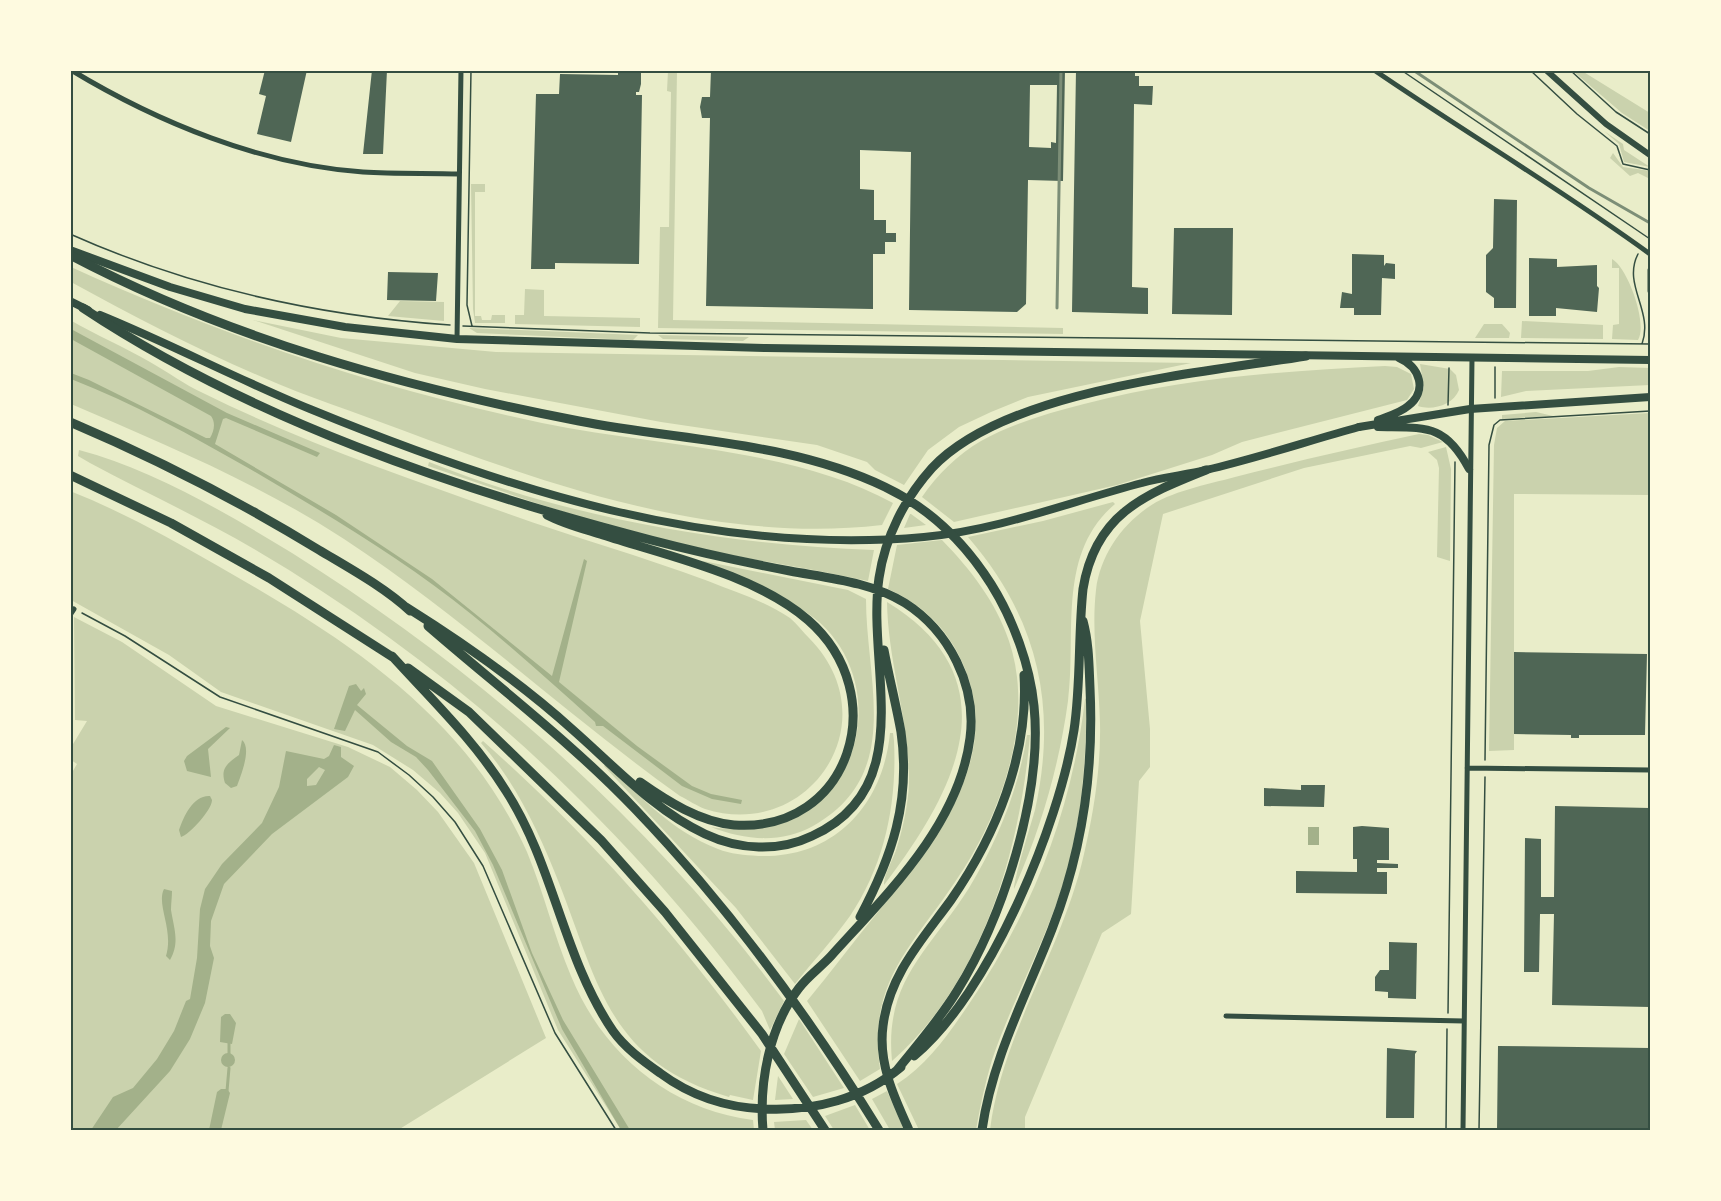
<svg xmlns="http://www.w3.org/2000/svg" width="1721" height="1201" viewBox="0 0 1721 1201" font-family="Roboto,sans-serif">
<rect width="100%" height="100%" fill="#e9edc9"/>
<!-- green -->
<path fill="#cad2ad" d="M677,71l-4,249 390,8v6l-405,-6 2,-101h9l2,-135 -4,-1 1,-20z
M1573,71h9l68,42v18l-28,-18z
M1604,131l19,13 1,6 26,17 -26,-5 -5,-18z
M1613,153l10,14 27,4v8l-12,-6 -8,3 -20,-18z
M471,184h14v8h-10v124h6l1,4h9l1,-5h13v8h-30l-2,-14z
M1612,259c16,9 36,65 26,81l-26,-1 1,-14 6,-1v-56h-7z
M71,267c154,70 305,121 471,156 111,23 252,25 351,80l-11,22c-164,19 -328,-38 -480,-95 -47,-18 -95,-33 -140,-53 -66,-28 -129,-61 -191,-95z
M525,289l19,1v26l96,2v9l-125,-3v-9h9z
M400,301l44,1v19l-56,-5z
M70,320c26,15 54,27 80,42 18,10 35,23 53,31 97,48 201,84 303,120 67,24 135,43 202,68 27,11 57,20 82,37 7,6 13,14 19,20 82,83 0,204 -104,171 -8,-3 -17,-9 -25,-13 -115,-82 -218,-180 -336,-257 -86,-56 -180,-95 -273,-135z
M253,320l88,18 155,14 695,11 -163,34 -37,15 -32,15 -31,23 -24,35 -29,-15 -8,-8 -50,-17 -156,-23 -176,-33 -70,-16z
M1522,321l81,4v14l-82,-1z
M1484,324h18l8,9 -1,5h-34z
M469,328l169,7 -5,5 -156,-7z
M658,335l91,2 -6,4 -80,-2z
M1420,364l30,5 6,6 3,15c-6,15 -27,21 -41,16l6,-19z
M1385,366l12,1 14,7 3,15 -7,11 -165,42 -30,13 -95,30 -163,37 -32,-25c15,-22 36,-43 59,-56 32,-18 68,-28 103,-37 99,-26 199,-33 301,-38z
M1619,367l31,1v17l-124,6 -25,6 1,-26h86z
M1536,412l17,4 -51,3v-4z
M1650,413v82l-136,-1v256l-25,1 5,-306 3,-17 8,-7z
M1419,434l9,1 15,7 -22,6 -11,-2 -106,22 -141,46 -23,107 10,108v38l-11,14 -8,133 -29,19 -77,184v12l5,1h-40c12,-97 73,-181 94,-276 10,-43 17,-88 16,-131 -1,-44 -9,-89 -4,-133 4,-33 24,-63 51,-82 24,-17 59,-23 88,-31 62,-16 123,-30 184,-43z
M1446,447l5,22 -1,92 -13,-4 2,-89 -2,-8 -9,-8z
M79,450c73,19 149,64 213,103 189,119 359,268 492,448l-14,29 -8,-19c-140,-189 -304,-342 -508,-462 -53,-31 -110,-57 -164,-86l-12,-7z
M429,462c143,57 292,82 445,88l-6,31c-63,-14 -126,-22 -188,-37 -86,-19 -169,-50 -252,-78z
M70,491c51,20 101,48 148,75 86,49 172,101 238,176 29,33 53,70 71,110 17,41 27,84 44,124 32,78 98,133 182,144l1,10h-133l-63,-100 -73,-177 -27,-40 -18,-20 -27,-23 -40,-25 -152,-53 -52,-37 -98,-55z
M1113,502l2,2c-59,50 -38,130 -47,197 -9,65 -27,128 -54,188 -1,-7 17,-65 21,-79 23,-104 3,-192 -67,-273l75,-16z
M910,514h1l15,11 -22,3z
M942,540c29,30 54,62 67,101 27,79 -9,176 -54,241 -45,67 -87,100 -75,187l-20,12 -53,-80c24,-29 47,-60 71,-89 56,-71 127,-153 85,-248 -15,-35 -41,-60 -75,-75l9,-44z
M703,561l145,29 18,9c0,83 38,176 -53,227 -32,18 -69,14 -102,1 42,7 88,-2 118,-35 48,-55 37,-145 -28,-183 -22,-12 -86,-34 -98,-48z
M887,602c128,78 68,190 -3,283 -1,-9 10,-27 13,-38 6,-19 11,-43 12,-63 1,-62 -21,-120 -22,-182z
M74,617l48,25 94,64 132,41 42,20 27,23 21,22 36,51 72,175 -148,92h-327l-1,-354 7,-12 -6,-4 -1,-11 17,-28 -12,-1z
M1087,698c-1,61 -5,121 -22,180 -19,63 -52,120 -73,182 -7,23 -12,47 -16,70h-57l-22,-46c30,-19 50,-48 70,-77 64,-93 105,-195 118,-308z
M890,733h3l1,8c3,62 -9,123 -44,175 -17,24 -37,45 -55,68l-59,-76 -132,-142 2,-3c33,33 67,69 112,86 12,5 27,6 40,7 76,3 125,-51 132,-123z
M1027,735h3c-10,116 -48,247 -138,326 -8,-81 38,-111 77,-173 29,-48 49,-97 58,-153z
M483,741c105,93 196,196 278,310l-8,49 -23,-5 -1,2c-120,-35 -130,-112 -170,-214 -19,-49 -43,-100 -78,-140z
M799,1019l45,69 -31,9 -29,-43z
M778,1076l15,23 -18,1z
M887,1091l17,39h-14l-18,-31z
M855,1105l15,25h-36l-9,-14z
M806,1120l7,10h-38l-1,-8z"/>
<!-- water -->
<path fill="#a3b18a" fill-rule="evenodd" d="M71,329l156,84 93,40 -3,4 -91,-39 -3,1 -8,25 121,71 96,64 120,97 32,-117 3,2 -28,121 78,64 55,40 19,8 31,6 -1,4 -29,-5 -30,-13 -79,-60h-7l-1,-4c-41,-37 -82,-74 -124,-108 -68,-55 -146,-101 -221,-145 -58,-33 -117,-66 -179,-90v-6l18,7 117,58h4c4,-7 6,-15 1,-22l-140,-77z
M356,684l5,7 3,-3 2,6 -9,11 50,41 25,15 48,68 22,41 30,83 31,67 67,110h-9l-59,-101 -69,-164 -18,-34 -47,-61 -12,-13 -25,-15 -36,-32 -10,21 -11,-2 15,-43z
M226,727l4,1 -22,21 3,28 -24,-6 -3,-10 3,-5z
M242,740c10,8 -1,35 -5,46l-6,2 -6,-5c-5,-15 3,-20 14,-28z
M334,745l7,2v10l13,9 -6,11 -76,57 -48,50 -13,37 -1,25 4,12 -9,45 -15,36 -20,32 -54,59h-25l22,-33 20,-9 24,-29 17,-28 12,-30 4,-2 7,-41 3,-49 5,-20 17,-25 40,-41 17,-36 7,-36 38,8 5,-3zM319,767l6,3 -9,15 -9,1v-7z
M210,796l2,4c0,10 -23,35 -31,37l-2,-7c5,-14 14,-35 31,-34z
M1308,827h11v18h-11z
M164,889l8,2c0,6 -1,12 -1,19 3,19 9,32 -1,50l-4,-4c8,-27 -10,-51 -2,-67z
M225,1014h5l6,9 -4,21 -12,-2 1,-25z
M221 1060a7 7 0 1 1 14 0a7 7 0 1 1-14 0Z
M221,1089h6l3,4 -9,37h-12l8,-38z"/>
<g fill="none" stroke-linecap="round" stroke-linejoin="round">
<!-- stream -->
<path stroke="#a3b18a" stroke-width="3" d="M229,1041v14
M227,1091l2,-23"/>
</g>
<!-- building -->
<path fill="#4f6655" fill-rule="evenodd" d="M265,70h42l-16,72 -34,-8 9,-38 -7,-2z
M372,70h15l-4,84h-20z
M618,70h23v14l-2,8h-3v3h6l-3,169 -84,-1v6h-24l5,-175h23l1,-20 58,1z
M711,70h354l-2,111 -35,-1 -2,124 -9,8 -108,-2 2,-158 -51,-2v39l14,1v30h12v13h10v9h-11v12h-12v55l-167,-3 4,-188h-8l-2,-11 2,-10h8zM1030,85h27l-1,58 -5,-1v6l-22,-1z
M1076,70h59v6h4v10h14l-1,19 -18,-1 -2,183 16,1v26l-76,-2z
M1494,199l23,1 -1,108h-22v-10l-8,-6v-37l7,-7z
M1174,228h59l-1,87 -60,-1z
M1352,254l32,1v11l2,-3 9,1v15l-13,-1 -1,37h-27v-7h-14l2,-16 10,2z
M1529,258l28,1v8l40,-2v21l2,2 -2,24 -41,-4v8h-27z
M388,272l50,1 -2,28 -49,-1z
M1514,652l133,2 -2,81h-66v3h-8v-3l-57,-1z
M1301,785h24l-1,22 -60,-1v-18l37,2z
M1555,806l95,2v199l-98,-2 2,-91h-14l-1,58h-15l1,-134 16,1v58h13z
M1362,826l27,2v32h-12v3l21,1v4h-21v4h10v22l-91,-1v-22l61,1v-13h-4v-32z
M1389,942l28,1 -1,56 -28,-1v-6l-13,-1v-14l5,-7h9z
M1498,1046l152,2v82h-153z
M1387,1048l30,3 -2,3 -1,64h-28z"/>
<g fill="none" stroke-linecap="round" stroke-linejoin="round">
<!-- path -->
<path stroke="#344e41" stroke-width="1.5" d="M471,70l-4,235 5,21
M1401,70l249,169
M1530,70l47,44 40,32 6,18 27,6
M1570,70l46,42 34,22
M70,234c121,54 248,82 380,91
M1638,254c-16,31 16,57 4,90
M463,326l187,7 1000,11
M1495,398v-31
M1448,405l1,-37
M82,613l43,23 95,61 158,55 31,23 24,22 22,25 28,44 72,167 61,97
M1485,760l4,-315 5,-20 6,-5 150,-9
M1448,1013l7,-551
M1446,1130l1,-101
M1479,1130l6,-353"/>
<!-- minor -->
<path stroke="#344e41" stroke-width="5" d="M71,70c86,52 190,95 292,102 32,2 64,1 96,2
M1374,70c92,63 187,119 276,184
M1650,270v21
M457,339l4,-269
M70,615l4,-6
M1467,768l183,2
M1226,1016l238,5
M1463,1130l9,-772"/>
<!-- tertiary -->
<path stroke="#344e41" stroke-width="6" d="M1546,70l60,54 44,31"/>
<!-- primary -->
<path stroke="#344e41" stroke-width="8" d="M70,250l100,37 75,22 100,18 112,12 309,9 884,12
M1378,420c10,-4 22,-7 30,-14 20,-15 12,-39 -9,-48
M1359,427l111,-18 180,-12
M1378,427c47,1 67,-4 91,42"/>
<!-- trunk -->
<path stroke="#344e41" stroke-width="8" d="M70,301l18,9
M100,315c71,29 139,65 210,94 195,80 402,147 614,128 76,-7 145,-35 218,-54 21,-6 43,-8 64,-13 52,-12 102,-29 153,-43"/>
<!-- motorway -->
<path stroke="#344e41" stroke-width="9" d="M70,255c159,84 334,132 509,166 102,20 210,20 306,66 44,21 80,56 106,97 22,35 39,81 43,122 9,87 -31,211 -77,285 -17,28 -39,53 -60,79
M83,308c167,111 375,182 568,232 46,12 92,22 139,31 38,7 81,11 115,32 44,28 72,83 65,135 -11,87 -83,156 -139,218 -10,11 -23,20 -32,32 -30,39 -40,95 -36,142
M70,422c87,37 169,79 249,128 30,18 65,37 91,61
M70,475l101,48 98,55 125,80
M547,515c17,9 37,14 56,20 65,21 153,40 205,85 86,75 42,213 -74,205 -34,-3 -67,-24 -94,-43
M406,607c59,37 115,76 167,123 41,36 82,81 132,104 34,16 74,18 107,2 108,-49 54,-170 67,-258 6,-41 26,-80 53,-110 74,-79 270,-95 374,-112
M428,626c69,60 143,116 207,183 94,98 173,206 244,321
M392,656c39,43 83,85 114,135 48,74 57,167 107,240 12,17 30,30 47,42 31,23 67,35 106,36 48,2 97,-10 135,-42
M408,668l61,44 132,128 64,72 97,122 63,96
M860,917c32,-60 51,-116 41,-185 -5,-28 -12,-55 -17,-82
M914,1056c75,-62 145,-230 160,-326 7,-46 4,-94 9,-141 12,-74 60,-94 123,-119
M909,1130c-15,-33 -31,-67 -26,-104 6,-51 39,-86 68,-126 45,-65 78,-145 73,-225
M982,1130c10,-71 44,-134 70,-201 30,-77 42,-158 38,-241 -1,-22 -1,-45 -7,-67"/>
<!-- rail -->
<path stroke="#7c8e77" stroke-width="3" d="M1413,70l176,118 61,35
M1057,308l4,-238"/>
</g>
<!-- border -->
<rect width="1721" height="1201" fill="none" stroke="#fefae0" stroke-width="144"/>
<rect x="72" y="72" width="1577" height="1057" fill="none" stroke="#344e41" stroke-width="2"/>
</svg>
